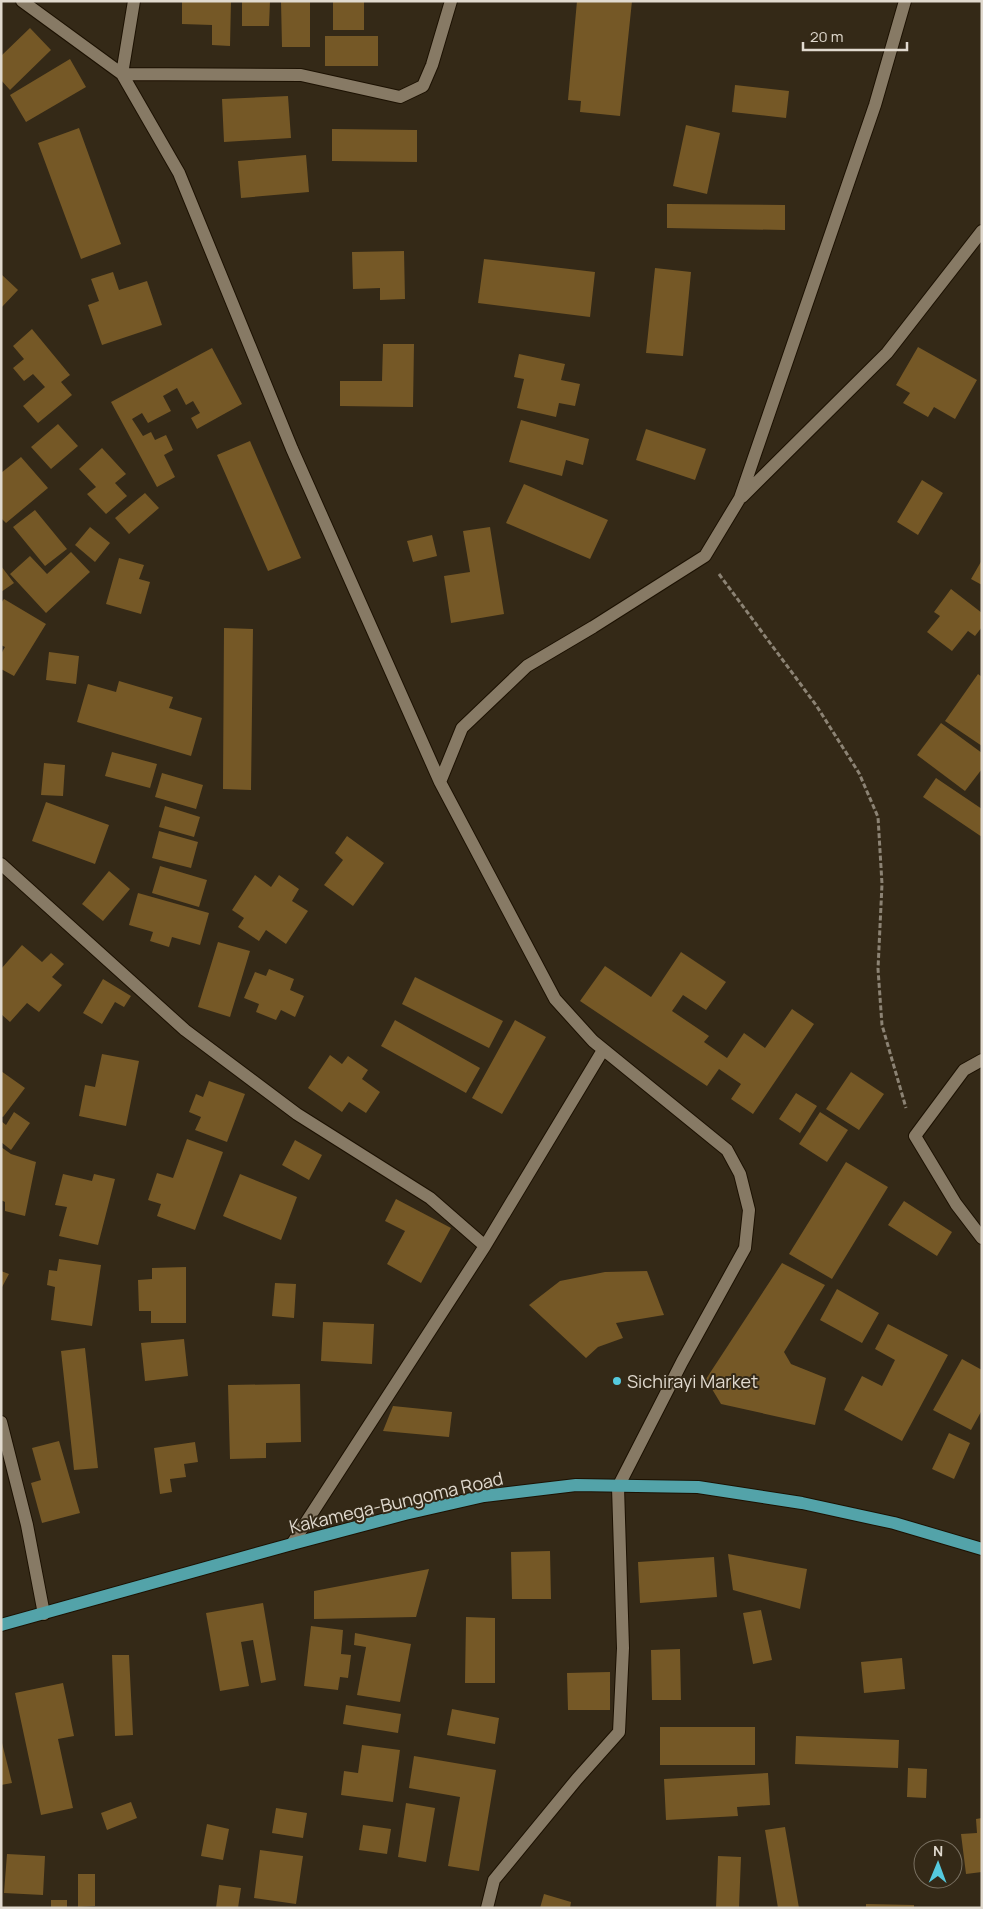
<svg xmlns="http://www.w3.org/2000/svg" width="983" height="1909" viewBox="0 0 983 1909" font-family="Manrope,sans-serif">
<rect width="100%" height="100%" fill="#342917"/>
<!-- building -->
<path fill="#755826" d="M182,1h49l-1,45 -18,-1v-20l-30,-1z
M242,1h28l-1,25h-27z
M281,1h29v46h-28z
M333,1h31v29h-31z
M577,1h55l-12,115 -40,-4 1,-11 -13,-1z
M30,28l21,22 -41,40 -9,-10v-24z
M325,36h53v30h-53z
M70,59l16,28 -60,35 -16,-27z
M735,85l54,6 -3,27 -54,-6z
M288,96l3,42 -67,4 -2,-43z
M686,125l34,8 -13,61 -34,-8z
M79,128l42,116 -40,15 -43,-116z
M332,129l85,1v32l-85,-1z
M306,155l3,37 -68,6 -3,-37z
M667,204l118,1v25l-118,-2z
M404,251l1,48 -25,1v-12l-27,1 -1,-37z
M484,259l111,13 -5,45 -112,-14z
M655,268l36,4 -8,84 -37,-3z
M113,272l6,18 28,-9 15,44 -60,20 -14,-40 11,-4 -8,-22z
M1,274l17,16 -17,18z
M32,329l38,46 -9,7 11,13 -34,28 -15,-17 22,-19 -12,-13 -9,7 -11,-13 11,-9 -11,-13z
M383,344h31l-1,63 -73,-1v-25h42z
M918,347l59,33 -22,39 -21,-12 -6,10 -25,-14 7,-10 -14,-8z
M212,348l30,56 -45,25 -6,-11 9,-5 -7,-12 -7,4 -9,-17 -14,8 8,15 -23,12 -6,-10 -10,6 11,17 8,-4 4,8 11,-5 7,15 -9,5 11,22 -18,10 -46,-85z
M519,354l46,10 -4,16 19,4 -5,22 -16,-3 -3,14 -39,-9 7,-29 -10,-2z
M521,420l68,19 -6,26 -17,-5 -4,16 -53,-14z
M58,424l20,22 -27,23 -20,-22z
M646,429l60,20 -11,31 -59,-20z
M250,441l51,117 -33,13 -51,-116z
M102,448l24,26 -11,9 12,13 -21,18 -19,-20 9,-7 -17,-18z
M21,457l27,31 -42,35 -5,-5v-45z
M922,480l21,13 -25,42 -21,-13z
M524,484l84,36 -18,39 -84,-36z
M145,493l14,15 -30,26 -14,-16z
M35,510l32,39 -22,17 -32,-39z
M90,527l20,16 -15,19 -20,-17z
M490,527l14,87 -53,9 -7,-47 26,-4 -7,-41z
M432,535l5,21 -24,6 -6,-21z
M71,552l19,20 -44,41 -36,-39 20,-18 17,18z
M119,558l25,7 -5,14 11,3 -9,32 -35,-10z
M982,560v25l-11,-6z
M1,566l13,17 -13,9z
M951,589l31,24v14l-7,9 -7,-5 -16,20 -25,-19 13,-16 -6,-4z
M4,599l42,25 -32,52 -13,-7v-15l4,-7 -4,-2v-42z
M224,628l29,1 -2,161 -28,-1z
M49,652l30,4 -3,28 -30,-4z
M978,674l4,3v69l-37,-25z
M119,681l54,16 -4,11 33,10 -11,38 -114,-34 11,-38 28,8z
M941,723l41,30v16l-17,22 -48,-36z
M112,752l45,12 -7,24 -45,-12z
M44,763l21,2 -2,31 -22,-1z
M162,773l41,12 -7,24 -41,-12z
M936,778l46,31v28l-59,-40z
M46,802l63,23 -14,39 -63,-23z
M165,806l35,11 -6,20 -35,-10z
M159,831l39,11 -7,26 -39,-10z
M347,836l37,27 -31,43 -29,-21 19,-25 -8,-7z
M160,866l47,14 -8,27 -47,-14z
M109,871l21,18 -27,32 -21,-17z
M255,875l16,12 8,-12 20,14 -7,12 16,10 -22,33 -20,-14 -7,11 -21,-14 6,-9 -12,-8z
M138,893l71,20 -9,32 -28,-8 -3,10 -19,-6 3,-9 -24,-7z
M218,942l32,9 -20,66 -32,-10z
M22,945l20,17 9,-9 13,11 -12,13 10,8 -23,27 -12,-9 -17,19 -9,-8v-45z
M681,952l45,30 -20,28 -23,-15 -11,16 37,25 -5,6 23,16 17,-25 21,15 27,-39 22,15 -61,90 -22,-15 10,-15 -22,-15 -12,17 -127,-85 25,-35 46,31z
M269,969l25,10 -4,11 14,6 -9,21 -14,-7 -5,10 -20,-8 3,-8 -15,-6 11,-26 11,4z
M415,977l88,44 -14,27 -87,-44z
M103,979l28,17 -7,11 -9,-5 -13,22 -19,-11z
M395,1020l85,48 -14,25 -85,-47z
M515,1020l31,17 -44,77 -30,-16z
M102,1054l37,7 -13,65 -47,-10 6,-31 10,2z
M330,1055l12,9 6,-8 20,14 -6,9 18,13 -14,21 -17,-11 -7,10 -34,-24z
M1,1071l24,17 -22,29 -2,-1z
M851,1072l33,22 -25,36 -33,-21z
M209,1081l36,13 -18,48 -32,-12 6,-13 -12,-5 7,-18 7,3z
M796,1093l21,13 -17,27 -21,-14z
M14,1112l16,11 -19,27 -10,-8v-21l5,4z
M820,1112l28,18 -21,32 -28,-18z
M187,1139l36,13 -28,78 -38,-14 4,-12 -13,-4 9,-27 16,5z
M295,1140l27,15 -13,25 -27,-15z
M1,1147l10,7 25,8 -11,54 -20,-5v-9l-4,-2z
M846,1162l42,25 -56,92 -43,-25z
M63,1174l29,7 2,-7 21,5 -17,66 -39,-9 8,-29 -12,-2z
M240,1174l57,23 -16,43 -58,-24z
M396,1199l55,29 -30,55 -34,-19 18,-33 -20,-10z
M904,1201l48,31 -15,24 -49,-31z
M59,1259l42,6 -9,61 -41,-6 4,-33 -8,-2 2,-15 8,1z
M782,1263l43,22 -41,67 7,12 35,14 -11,47 -94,-21 -15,-25z
M186,1267v56h-35v-12h-12l-1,-31 14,-1v-11z
M1,1271l8,3 -8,15z
M647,1271l17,44 -48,8 7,15 -25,9 -12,11 -57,-53 31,-24 45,-9z
M275,1283l21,1 -2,34 -22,-2z
M837,1289l42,24 -17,30 -42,-23z
M323,1322l51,2 -2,40 -51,-3z
M888,1324l60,31 -46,86 -58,-31 18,-34 20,10 13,-26 -20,-11z
M184,1339l4,37 -43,5 -4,-38z
M85,1348l13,120 -24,2 -13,-119z
M962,1359l20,11v40l-11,20 -38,-20z
M300,1384l1,58 -35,1v15l-36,1 -2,-74z
M393,1406l59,6 -3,25 -66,-6z
M949,1433l21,10 -16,36 -22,-10z
M59,1441l21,72 -38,10 -11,-40 10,-3 -9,-32z
M195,1442l3,20 -14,2 2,13 -16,2 2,13 -12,2 -6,-46z
M550,1551l1,48h-39l-1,-47z
M728,1554l79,15 -7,40 -67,-19z
M714,1557l3,40 -77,6 -2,-41z
M429,1569l-13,48 -102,2v-28z
M263,1603l13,77 -15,3 -8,-43 -12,2 8,44 -29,5 -14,-78z
M761,1610l11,50 -19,4 -10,-51z
M466,1617l29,1v65h-30z
M311,1626l32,4 -2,24 10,1 -3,23 -8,-1 -2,13 -34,-4z
M355,1633l56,11 -11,58 -43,-7 9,-48 -12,-2z
M680,1649l1,51h-29l-1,-50z
M112,1655h17l4,80 -18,1z
M902,1658l3,31 -41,4 -3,-31z
M610,1672v38h-42l-1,-37z
M63,1683l11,53 -16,3 15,69 -32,7 -26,-122z
M346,1705l55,9 -3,19 -55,-9z
M452,1709l47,9 -4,26 -48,-9z
M660,1727h95v38h-95z
M796,1736l103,4 -1,28 -103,-4z
M1,1739l11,44 -11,2z
M362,1745l38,5 -7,52 -52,-7 3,-24 14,2z
M414,1756l82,14 -17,101 -31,-5 12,-69 -51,-9z
M908,1768l19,1 -1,29 -19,-1z
M768,1773l2,32 -33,2 1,9 -72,4 -2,-41z
M131,1802l6,16 -30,12 -6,-17z
M406,1803l29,5 -9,54 -28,-5z
M276,1808l31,5 -4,25 -31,-5z
M982,1818v54l-16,2 -5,-40 16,-1 -1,-14z
M207,1824l22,5 -6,31 -22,-4z
M363,1825l28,4 -4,25 -28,-4z
M785,1827l14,81h-21l-13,-78z
M260,1850l43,6 -7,48 -42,-6z
M7,1854l38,2 -2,39 -39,-2z
M718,1856l23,1 -2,51h-23z
M78,1874h17v32l-17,1z
M219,1885l22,3 -3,20h-22z
M544,1894l27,8 -1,6h-30z
M51,1900h16v8h-16z
M866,1904l48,1v3h-48z"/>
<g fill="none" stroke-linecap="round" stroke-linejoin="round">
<!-- minor casing -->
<g stroke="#1c1102" stroke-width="14">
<path id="minor" d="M22,1l100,73 57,99 113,276 148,333
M134,1l-12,73 179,1 99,22 23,-11 9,-21 19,-64
M742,497l145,-144 95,-122
M1,864l184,166 112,84 133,84 55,48
M982,1060l-18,10 -49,66 41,68 26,34
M1,1422l26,103 17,89
M292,1544l193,-298 118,-196
M487,1908l7,-28 83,-101 42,-47 4,-84 -5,-161 64,-125 63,-114 4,-38 -9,-36 -13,-24 -134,-109 -38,-42 -115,-217 22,-54 65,-62 66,-39 112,-71 35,-58 135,-393 30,-104"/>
</g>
<!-- major casing -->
<g stroke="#1c1102" stroke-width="14">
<path id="major" d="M1,1625l291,-81 113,-30 79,-18 92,-11 122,2 104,16 92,20 88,26"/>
</g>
<!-- path -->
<path stroke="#8c8374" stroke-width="3" stroke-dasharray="5 2.5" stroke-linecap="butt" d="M719,574l97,131 43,68 19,44 4,67 -4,85 4,56 24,83"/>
<!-- minor -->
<use href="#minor" stroke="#877a65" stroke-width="12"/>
<!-- major -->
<use href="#major" stroke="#53a3a9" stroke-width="12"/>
</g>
<!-- markers -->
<circle fill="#55cade" stroke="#342917" stroke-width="2" cx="617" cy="1381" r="5"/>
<g text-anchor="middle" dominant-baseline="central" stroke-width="4" stroke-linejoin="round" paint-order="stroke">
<!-- poi labels -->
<g font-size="18" fill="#e1dacf" stroke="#342917" text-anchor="start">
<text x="627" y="1381">Sichirayi Market</text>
</g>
<!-- street labels -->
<g font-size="18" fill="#e1dacf" stroke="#342917">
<text transform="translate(396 1502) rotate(-13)">Kakamega-Bungoma Road</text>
</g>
</g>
<!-- border -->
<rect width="983" height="1909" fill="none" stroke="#e1dacf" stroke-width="5"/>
<!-- north arrow -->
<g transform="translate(938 1864) rotate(1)"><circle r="24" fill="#342917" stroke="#797061"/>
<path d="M0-4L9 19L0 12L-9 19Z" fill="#55cade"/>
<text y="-8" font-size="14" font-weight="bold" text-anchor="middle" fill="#e1dacf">N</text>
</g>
<!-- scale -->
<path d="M803 42v8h104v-8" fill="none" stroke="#e1dacf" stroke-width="2.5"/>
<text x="810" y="42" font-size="15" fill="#e1dacf" stroke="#342917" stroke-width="4" paint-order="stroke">20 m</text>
</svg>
